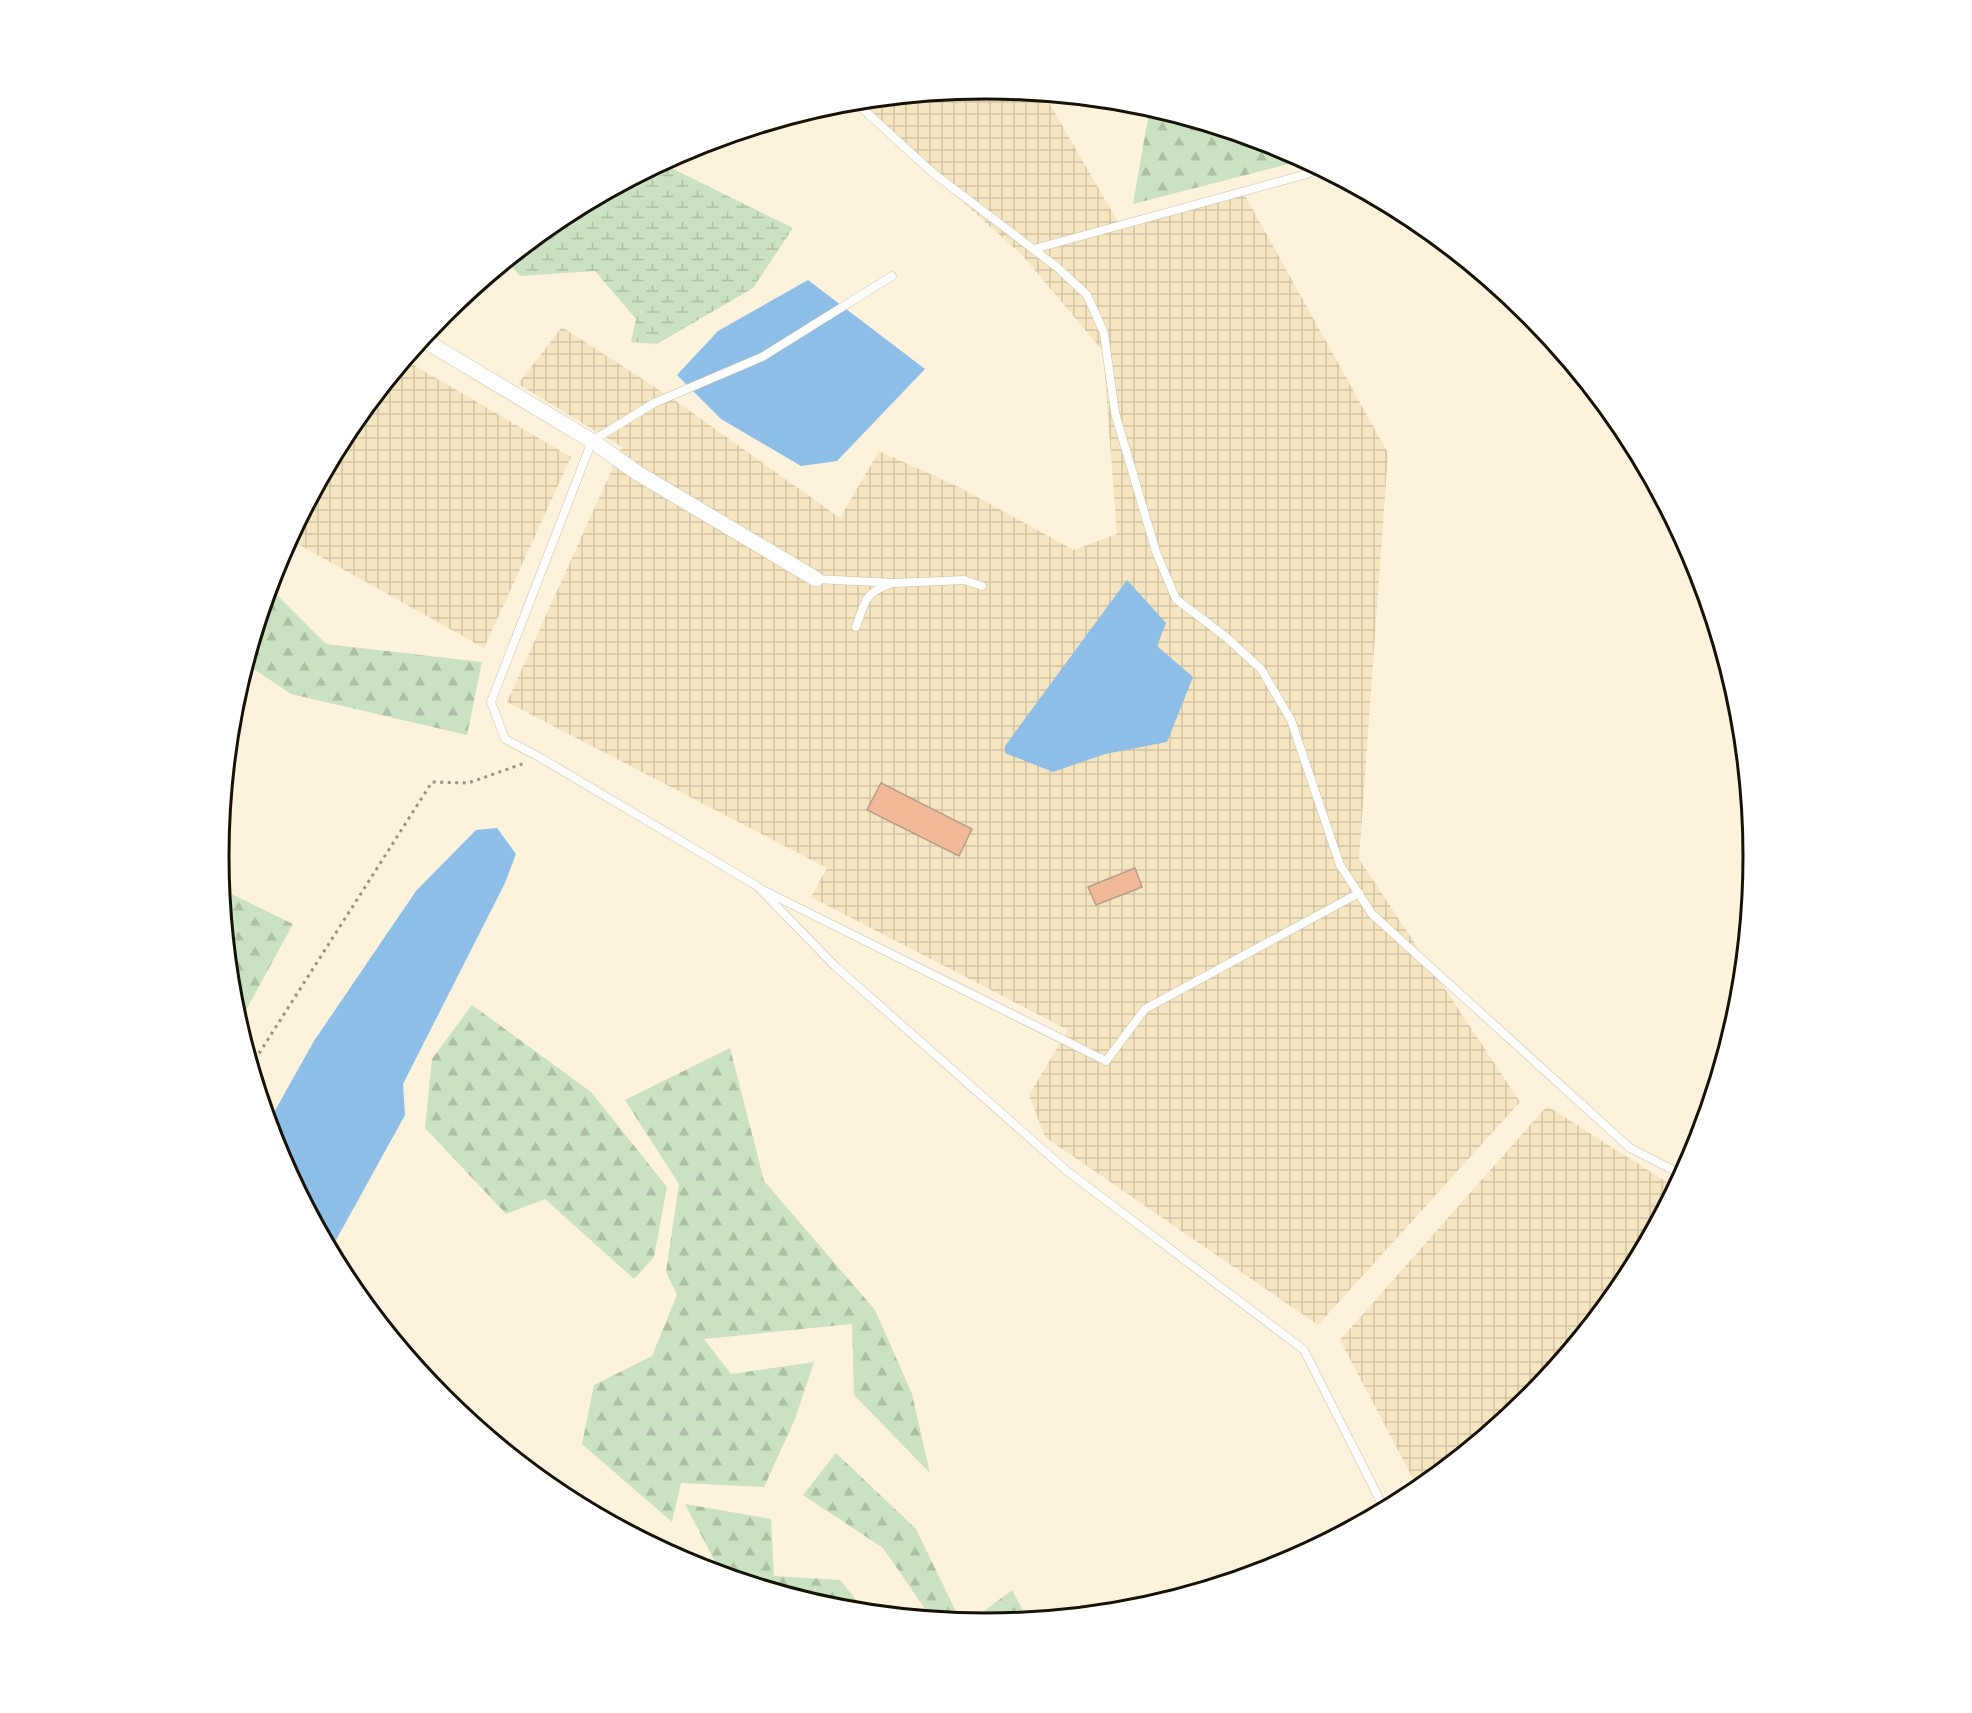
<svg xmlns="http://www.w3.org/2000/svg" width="1972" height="1713" viewBox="0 0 1972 1713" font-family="Rubik,sans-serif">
<defs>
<pattern id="industrial-grid" width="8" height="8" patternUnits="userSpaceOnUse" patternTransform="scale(1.5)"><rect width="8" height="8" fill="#f5e5c1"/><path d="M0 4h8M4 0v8" fill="none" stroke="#d1c3a4"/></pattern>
<pattern id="forest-firs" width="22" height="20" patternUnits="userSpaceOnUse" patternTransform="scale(1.5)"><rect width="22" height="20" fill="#cae1c2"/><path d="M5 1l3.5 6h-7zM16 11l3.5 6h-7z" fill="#adc0a5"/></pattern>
<pattern id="wetland-marsh" width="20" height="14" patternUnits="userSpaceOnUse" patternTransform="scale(1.5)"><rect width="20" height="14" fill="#cae1c2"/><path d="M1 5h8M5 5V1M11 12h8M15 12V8" fill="none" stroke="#adc0a5"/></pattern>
</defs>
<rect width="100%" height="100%" fill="#fdf2dc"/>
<!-- industrial -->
<path fill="url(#industrial-grid)" d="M986,89l58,5 75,130 124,-32 145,261 -29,406 161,243 -202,223 -273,-188 -16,-42 39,-65 -257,-133 16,-29 -320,-166 115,-255 -104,-63 44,-57 111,72 167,119 39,-67 80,36 115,63 43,-16 -14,-183 -81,-96 -170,-153z
M405,360l166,97 -87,191 -195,-109 59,-109z
M1547,1106l129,82 -52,95 -95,117 -110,90 -79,-150z"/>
<!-- forest -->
<path fill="url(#forest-firs)" d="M1141,105l139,42 24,13 -171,44 16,-92z
M269,587l57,57 156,18 -15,73 -176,-41 -45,-30z
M221,889l72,35 -55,101 -5,-19z
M472,1005l119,87 76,95 -13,70 -20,22 -89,-80 -39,15 -81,-86 7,-69z
M730,1048l34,133 111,129 37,84 18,79 -76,-78 -2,-71 -148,15 27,35 83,-12 -19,57 -31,68 -83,-4 -9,39 -90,-78 12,-59 58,-29 25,-61 -11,-23 13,-88 -54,-84z
M836,1453l80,76 45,93 -29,-3 -49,-71 -80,-53z
M685,1504l86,15 3,57 66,4 27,33 -31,-3 -114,-35z
M1012,1590l16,30 -48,4 3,-12z"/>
<!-- wetland -->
<path fill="url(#wetland-marsh)" d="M661,163l132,65 -40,60 -96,56 -26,-2 5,-23 -41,-48 -75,5 -13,-15 53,-43z"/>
<!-- water -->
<path fill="#8cbee7" d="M808,280l117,89 -88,92 -36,5 -80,-47 -44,-44 41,-44z
M1127,580l39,43 -9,23 36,31 -26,65 -62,12 -52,18 -48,-19v-7z
M497,828l19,26 -11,29 -102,201 2,31 -75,136 -54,-101 -8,-27 46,-82 102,-150 60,-61z"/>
<!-- building -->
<path fill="#f1b998" stroke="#b89d8d" stroke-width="1.5" d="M881,783l91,46 -13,27 -92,-46z
M1135,868l7,19 -46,18 -8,-18z"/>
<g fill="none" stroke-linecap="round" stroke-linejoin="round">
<!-- service casing -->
<g stroke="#ccbfa4" stroke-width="9">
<path id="service" d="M854,101l79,72 125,95 29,27 17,38 11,80 41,139 20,47 50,38 35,32 30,51 49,145 32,49 258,234 53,27
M1034,249l273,-75 12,-6
M892,276l-130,81 -108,46 -62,38 -101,261 14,37 36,19 216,128 78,80 232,205 237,179 81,160
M816,579l78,4 70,-3 18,6
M856,627c9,-25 8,-34 34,-43
M763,890l343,171 39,-52 214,-116"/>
</g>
<!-- minor casing -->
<g stroke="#ccbfa4" stroke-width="16">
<path id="minor" d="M422,339l170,102 47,33 177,105"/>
</g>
<!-- path -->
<path stroke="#9a9281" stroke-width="3" stroke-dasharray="3 4.5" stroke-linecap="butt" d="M251,1066l181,-284 36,1 57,-20"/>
<!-- service -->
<use href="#service" stroke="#fff" stroke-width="8"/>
<!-- minor -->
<use href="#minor" stroke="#fff" stroke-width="15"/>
</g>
<!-- crop -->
<path d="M0 0H1972V1713H0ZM229 856a757 757 0 1 1 1514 0a757 757 0 1 1-1514 0Z" fill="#fff" fill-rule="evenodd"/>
<path fill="none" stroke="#161208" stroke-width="3" d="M229 856a757 757 0 1 1 1514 0a757 757 0 1 1-1514 0Z"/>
</svg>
